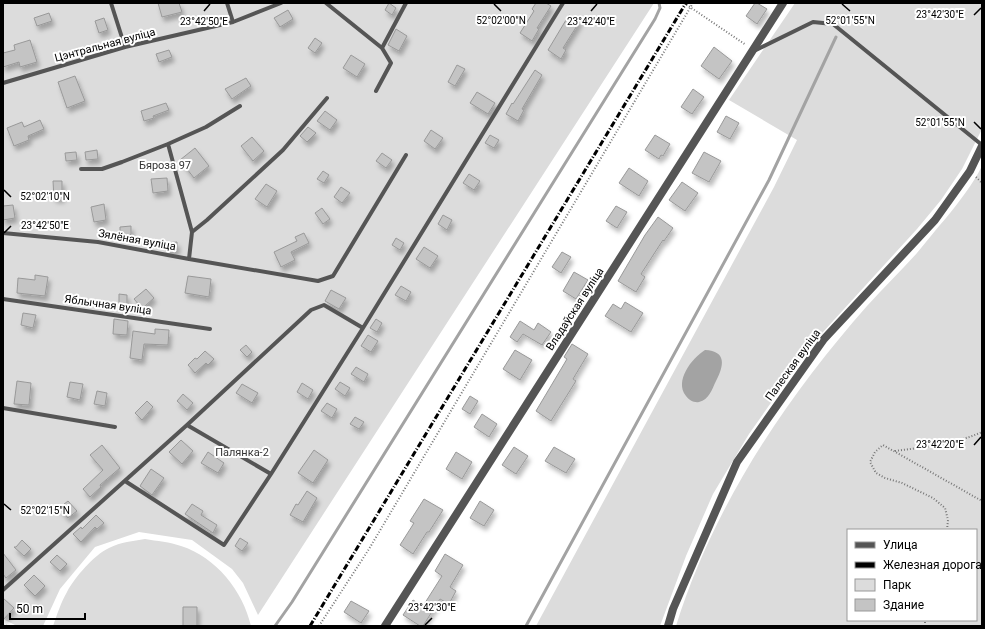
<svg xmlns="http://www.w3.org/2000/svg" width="985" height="629" viewBox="0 0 985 629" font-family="Roboto,sans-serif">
<defs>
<filter id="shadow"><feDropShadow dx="2.5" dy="4.5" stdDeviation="2" flood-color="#0004"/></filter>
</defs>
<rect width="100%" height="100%" fill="#fff"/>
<!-- green -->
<path fill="#dcdcdc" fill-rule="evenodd" d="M3,3h651l-396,612 -15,-32 -11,-14 -40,-29 -53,-8 -44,15 -35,42 -17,37h-26l-14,-7z
M795,3h187v126l-20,40 -21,31 -24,29 -104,114 -64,91 -36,60 -27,62 -26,70h-124l238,-439 23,-47 -68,-40z
M982,166v460h-306c37,-119 109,-227 191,-320 16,-18 34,-35 50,-53 10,-12 19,-24 29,-35 13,-16 27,-34 36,-52zM848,530h128v90h-128z
M145,539c12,2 25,3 36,7 35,11 62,45 70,80h-198c4,-11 8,-24 14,-34 8,-15 27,-37 42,-44 12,-6 24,-7 36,-9z"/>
<!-- water -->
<path fill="#a3a3a3" d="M705,350c22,1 19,16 11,31 -4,8 -7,19 -17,21 -5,1 -10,-2 -13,-6 -12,-15 6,-38 19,-46z"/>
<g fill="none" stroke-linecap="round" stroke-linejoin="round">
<!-- stream -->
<path stroke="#a3a3a3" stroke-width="3" d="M275,626l17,-24 363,-583 5,-11 -1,-5
M526,626l243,-446 67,-143"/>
</g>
<!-- building -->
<path fill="#c4c4c4" stroke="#999" filter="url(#shadow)" d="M158,3h21l3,9 -20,5z
M389,3l7,5 -4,7 -7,-5z
M536,3h10l5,3 -14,22 2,1 -7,12 -12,-8 14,-22 -2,-2z
M755,3h2l10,6 -10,15 -11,-8z
M288,10l5,9 -13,8 -6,-9z
M49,13l3,8 -15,5 -3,-8z
M569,15l11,6 -17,27 3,2 -5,9 -13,-9z
M104,18l4,12 -9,3 -4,-12z
M396,29l11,7 -8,15 -11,-6z
M315,38l7,5 -7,10 -7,-5z
M30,40l7,22 -17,5 -1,-5 -16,5v-14l12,-3 -1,-5z
M714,47l18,14 -13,18 -18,-13z
M169,50l3,7 -13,5 -3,-8z
M351,55l14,9 -8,13 -14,-9z
M457,65l8,4 -10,17 -7,-4z
M535,70l7,5 -20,34 2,1 -6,11 -12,-7 6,-11 1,1z
M75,76l10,25 -18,7 -9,-26z
M246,78l5,8 -19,13 -7,-10z
M693,89l11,8 -12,17 -11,-7z
M477,92l18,11 -7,11 -18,-11z
M166,103l3,7 -16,6 1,2 -10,3 -3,-10z
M325,111l12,9 -7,10 -13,-9z
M726,116l13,7 -9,16 -13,-7z
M40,120l4,9 -16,7 1,4 -15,6 -7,-18 15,-6 2,5z
M308,127l8,6 -9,9 -7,-6z
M431,130l12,8 -8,11 -11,-8z
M490,135l9,5 -5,8 -9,-5z
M655,135l15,9 -7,12 -2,-1 -2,4 -14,-9z
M252,137l12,14 -11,10 -12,-15z
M195,148l14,18 -15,12 -14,-18z
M97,150l1,9 -12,1 -1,-8z
M76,152l1,8 -11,1 -1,-8z
M704,152l17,9 -12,21 -17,-9z
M382,153l10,7 -6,8 -10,-7z
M629,168l19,13 -9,15 -20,-13z
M323,171l6,4 -5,8 -7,-4z
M469,174l11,7 -6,9 -11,-7z
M167,178l1,13 -15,2 -2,-14z
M53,181h9v17h-8z
M682,182l16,11 -13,18 -16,-11z
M266,184l11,7 -10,16 -12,-8z
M341,187l9,6 -8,10 -8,-6z
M104,204l2,16 -12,2 -3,-15z
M13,205l2,13 -12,2v-14z
M616,206l11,6 -10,16 -11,-7z
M322,208l8,11 -7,5 -8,-11z
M443,215l9,5 -5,10 -9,-6z
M658,217l15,11 -9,13 -1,-1 -22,34 4,3 -9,15 -18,-11 27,-46z
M131,226v9h-11v-8z
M304,233l5,10 -18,9 4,8 -14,7 -7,-15 23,-11 -2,-4z
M396,238l8,5 -4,7 -8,-5z
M177,242v8l-11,1 -1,-8z
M424,247l14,9 -8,12 -14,-9z
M562,252l9,5 -10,16 -9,-6z
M574,272l14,8 -12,19 -13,-8z
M35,275l13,2 -3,19 -28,-3 1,-15 17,2z
M188,276l23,3 -2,18 -24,-4z
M401,286l10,6 -5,9 -11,-6z
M146,289l8,9 -9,8h-5l-6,-7z
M331,290l15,8 -7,11 -14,-8z
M119,294l8,1v10l-8,-1z
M625,302l18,11 -12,19 -26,-16 8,-12 8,5z
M23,313l13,2 -3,13 -12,-3z
M114,319l14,2 -1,14 -14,-1z
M376,319l6,4 -5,9 -7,-4z
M520,321l14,9 4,-7 13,9 -9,13 -19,-11 -6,8 -7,-5z
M155,329l14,1 -1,15 -24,-1 -2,16 -12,-2 3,-27 22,3z
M368,335l10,6 -7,11 -10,-6z
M572,344l16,10 -15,25 3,2 -25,40 -15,-10 31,-52 -3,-2z
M246,345l6,7 -5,5 -7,-7z
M515,350l17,10 -12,20 -17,-11z
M205,351l9,8 -6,6 -2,-2 -11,10 -7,-8 7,-7 2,1z
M356,367l12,7 -4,8 -13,-8z
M17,381l14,2 -2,22 -15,-1z
M70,382l13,2 -3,16 -13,-3z
M340,382l10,6 -5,8 -10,-7z
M302,383l11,7 -5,9 -11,-7z
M242,384l16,9 -6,10 -16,-10z
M97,391l10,2 -2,13 -11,-2z
M183,394l10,9 -6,7 -10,-9z
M470,396l8,5 -8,13 -8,-5z
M147,401l6,6 -11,13 -7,-7z
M327,403l10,6 -5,9 -11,-7z
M482,414l15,10 -8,13 -15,-10z
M355,417l9,5 -5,7 -9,-5z
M181,440l12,11 -11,13 -13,-12z
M102,445l18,23 -20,17 1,2 -11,10 -7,-8 20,-19 -13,-15z
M514,447l14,9 -12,18 -14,-9z
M554,447l21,12 -9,14 -21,-12z
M314,450l14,10 -15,23 -15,-10z
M208,452l16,11 -6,10 -17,-10z
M456,452l16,10 -10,17 -16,-10z
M151,469l13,9 -12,17 -12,-9z
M307,491l10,7 -14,24 -13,-7 6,-11 2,1z
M424,499l19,11 -14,22h-2l-14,22 -13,-9 14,-22 -4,-2z
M68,501l9,10 -9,7 -9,-10z
M480,501l14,9 -10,16 -14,-8z
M192,504l11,7 -2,4 16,10 -4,8 -28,-19z
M96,515l8,8 -7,6 -2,-2 -14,15 -8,-8 8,-7 1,2z
M240,538l8,5 -6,8 -7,-5z
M22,540l9,9 -7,7 -10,-9h2z
M3,553l13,17 -10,8 -3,-4z
M445,554l18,11 -13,22 6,4 -7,13 -9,-5 -17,27h-3l-17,-11 10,-15 10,6 19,-30 -7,-5z
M57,555l10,9 -7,7 -10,-9z
M34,575l11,11 -10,10 -11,-11z
M3,598l11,10 -11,12z
M351,601l18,10 -8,12 -17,-11z
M183,607h14v19h-14z"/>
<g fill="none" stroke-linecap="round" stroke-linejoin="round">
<!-- path -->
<path stroke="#777" stroke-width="2" stroke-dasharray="1 2" stroke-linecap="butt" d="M684,3l62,42
M976,177l6,6
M895,451c30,-4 60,-7 87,-19
M947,530l1,-10 -3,-12 -12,-10 -31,-15 -17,-5 -9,-5 -6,-11 5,-10 8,-7 99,56
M3,625l4,1
M319,626l50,-77 324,-546
M925,626v-6"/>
<!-- service -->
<path stroke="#555" stroke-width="4" d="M111,3l14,44
M227,3l6,19
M326,3l56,45
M756,50l57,-28 20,2 149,121
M3,83l122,-36 108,-25 48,-19
M376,91l15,-28 -9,-15 24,-45
M81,169h21l20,-7 46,-18
M192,232l15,-12 76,-70 44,-52
M3,233l95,9 91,17 3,-27 -24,-88 38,-17 34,-21
M189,259l129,22 15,-5 73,-121
M3,299l207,30
M3,408l112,19
M187,425l124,-115 13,-5 39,23
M125,481l99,64 47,-71
M3,590l184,-165 84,49 92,-146 200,-325"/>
<!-- minor -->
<path stroke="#555" stroke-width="8" d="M385,626l398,-623
M668,626l5,-17 64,-147 87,-123 111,-119 35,-49 12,-25"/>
<!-- rail -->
<path stroke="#000" stroke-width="3" stroke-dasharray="6 2 1 2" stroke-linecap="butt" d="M310,626l376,-623"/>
</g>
<!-- ticks -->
<path fill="none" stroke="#000" stroke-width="1.5" d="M494,4l7,7M842,4l8,7M204,11l6,-7M591,11l6,-7M974,15l7,-7M974,122l7,7M4,190l7,7M4,233l7,-7M974,445l7,-8M4,504l7,6M425,625l7,-7"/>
<g text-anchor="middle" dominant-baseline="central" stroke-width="4" stroke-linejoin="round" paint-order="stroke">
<!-- street labels -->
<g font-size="11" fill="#000" stroke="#fff">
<text transform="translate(105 45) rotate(-15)">Цэнтральная вуліца</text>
<text transform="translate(137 240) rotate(10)">Зялёная вуліца</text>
<text transform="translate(108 305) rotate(8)">Яблычная вуліца</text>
<text transform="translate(575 309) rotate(-57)">Владаўская вуліца</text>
<text transform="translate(793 365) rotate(-54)">Палеская вуліца</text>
</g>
<!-- park labels -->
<g font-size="11" fill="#333" stroke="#fff">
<text x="165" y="165">Бяроза 97</text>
<text x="242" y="452">Палянка-2</text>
</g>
</g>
<g font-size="10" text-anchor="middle" fill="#000" stroke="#fff" stroke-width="4" stroke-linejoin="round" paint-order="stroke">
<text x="940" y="18">23°42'30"E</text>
<text x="501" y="24">52°02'00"N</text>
<text x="850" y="24">52°01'55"N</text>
<text x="204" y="25">23°42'50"E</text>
<text x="591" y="25">23°42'40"E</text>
<text x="940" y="126">52°01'55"N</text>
<text x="45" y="200">52°02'10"N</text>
<text x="45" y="229">23°42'50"E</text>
<text x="940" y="448">23°42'20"E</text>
<text x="45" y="514">52°02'15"N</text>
<text x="432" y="611">23°42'30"E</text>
</g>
<!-- border -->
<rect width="985" height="629" fill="none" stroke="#000000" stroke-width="8"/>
<!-- legend -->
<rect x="847" y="529" width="130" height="92" fill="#ffffff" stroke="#999999"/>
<rect x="855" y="542" width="20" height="6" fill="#555555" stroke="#999999"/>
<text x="883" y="549" font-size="12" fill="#000000">Улица</text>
<rect x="855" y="562" width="20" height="6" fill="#000000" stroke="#999999"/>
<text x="883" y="569" font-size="12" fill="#000000">Железная дорога</text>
<rect x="855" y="579" width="20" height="12" fill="#dcdcdc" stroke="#999999"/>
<text x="883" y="589" font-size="12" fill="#000000">Парк</text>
<rect x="855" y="599" width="20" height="12" fill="#c4c4c4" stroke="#999999"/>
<text x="883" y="609" font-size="12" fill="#000000">Здание</text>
<!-- scale -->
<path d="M10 613v6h75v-6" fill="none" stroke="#000000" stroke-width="2"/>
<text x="16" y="613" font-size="12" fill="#000000" stroke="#ffffff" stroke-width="3" paint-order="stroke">50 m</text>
</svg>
